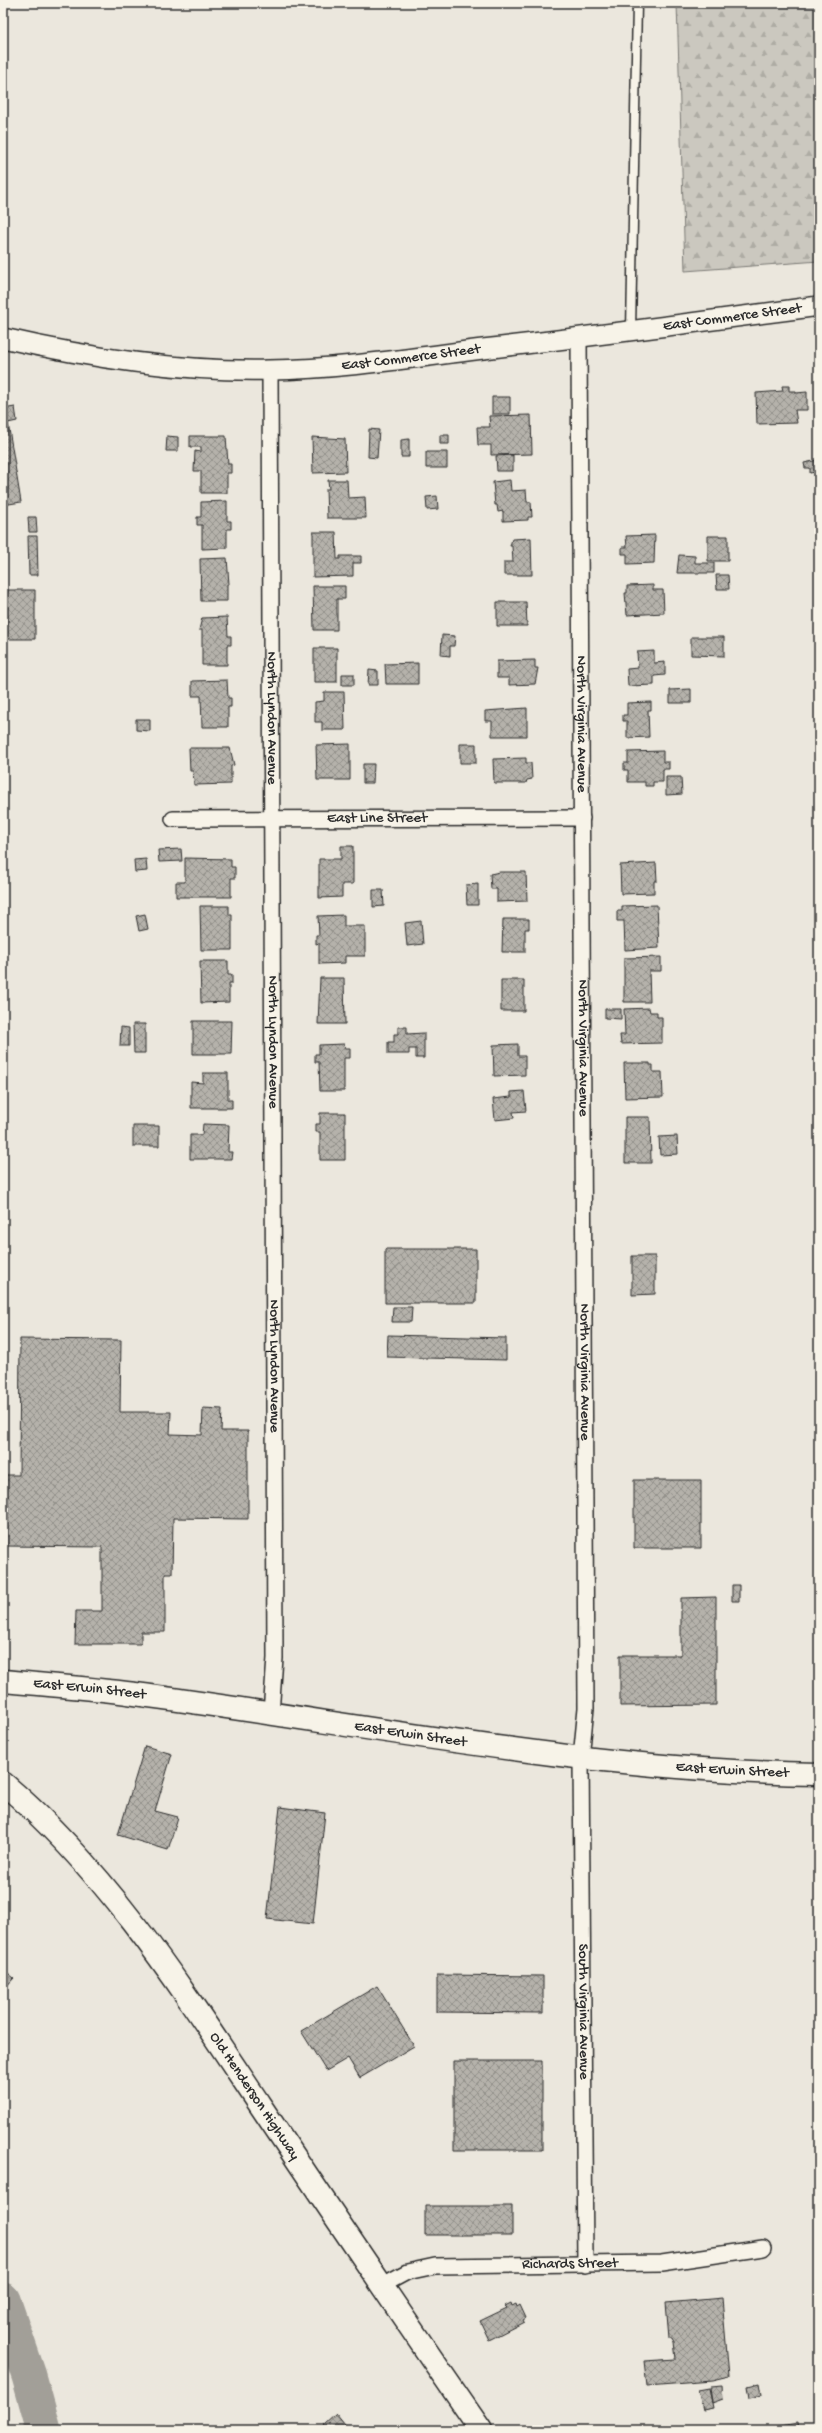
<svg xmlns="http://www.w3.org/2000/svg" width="822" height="2433" viewBox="0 0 822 2433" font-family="'Gochi Hand',sans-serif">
<defs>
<pattern id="forest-firs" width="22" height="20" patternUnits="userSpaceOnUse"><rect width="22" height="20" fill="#cbc8bf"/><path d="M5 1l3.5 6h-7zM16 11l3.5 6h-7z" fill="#aeaca4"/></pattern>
<pattern id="building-cross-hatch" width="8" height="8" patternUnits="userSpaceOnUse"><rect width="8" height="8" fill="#b5b2ab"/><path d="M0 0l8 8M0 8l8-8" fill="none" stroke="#93918b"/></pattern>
</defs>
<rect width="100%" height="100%" fill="#ebe7dd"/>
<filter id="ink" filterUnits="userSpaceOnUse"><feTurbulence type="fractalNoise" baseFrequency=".025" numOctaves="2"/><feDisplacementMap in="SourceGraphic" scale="8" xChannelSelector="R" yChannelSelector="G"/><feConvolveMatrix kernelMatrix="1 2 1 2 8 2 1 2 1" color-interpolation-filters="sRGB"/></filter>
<g filter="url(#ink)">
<!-- forest -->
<path fill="url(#forest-firs)" stroke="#7b7a75" d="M677,3h142v258l-134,10z"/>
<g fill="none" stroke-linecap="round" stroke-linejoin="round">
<!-- river -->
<path stroke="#a29f98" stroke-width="35" d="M3,2300l26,76 15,54"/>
</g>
<!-- building -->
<path fill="url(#building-cross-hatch)" stroke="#2b2b2b" d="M782,386h7v5h7v2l11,-1v18h-12l2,13 -40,1 -1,-31 27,-2z
M492,397h18v17h-18z
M15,407l2,14 -9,2 13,79 -18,3v-96z
M531,415l1,39 -41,1v-10h-13l-1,-18h13l-1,-11z
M369,429l10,1 -2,28 -9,-1z
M440,435h9v9h-9z
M167,436l11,1v14h-12z
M190,436h36l2,28h3v9h-4v20h-26v-22h-7l1,-20 6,1v-5h-11z
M312,437l33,2 1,33 -33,1z
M409,439v18h-8v-17z
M426,452h21v16h-21z
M513,455v16h-16l-1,-15z
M818,460l1,9 -4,1v2l-5,1v-5h-5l-1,-5z
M328,480h19l1,18 17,-1 1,21h-39l-1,-29h3z
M510,480l1,11 15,-1 1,12h4l1,15h-4v3l-25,1v-10l-5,1 -1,-7h-2l-2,-23z
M437,496l1,13 -11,1 -1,-13z
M227,501v20h4v8h-4v19l-25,1v-24h-5v-8h4v-15z
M28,517h8l1,15h-8z
M313,532h23l1,27h3v-3h21v7h-8v13l-40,1z
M655,535l-1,28 -27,1v-10h-5v-7h5l-1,-11z
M28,536h9l1,39h-9z
M708,536h20v25h-20z
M531,538l1,37h-28v-13h9l-1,-16h-2l2,-7z
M679,555l16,1v7h19v10h-37z
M227,558l2,26h-2v17h-26l-1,-42z
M716,575h12l1,14h-12z
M653,585v5h10l1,23 -37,2 -2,-22h2v-7z
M313,586h32v13h-8v31h-23z
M6,590h29v49h-29z
M497,602h29l1,24h-30z
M227,617l1,19h3v9h-4v20h-25v-35h-3l3,-12z
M442,635l13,1 -1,10h-4v10l-9,-1z
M691,637h33v19l-33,-1z
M314,648h23v34h-23z
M654,651v12l11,-1v13l-11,1v9l-26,1 -1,-17 11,-1 -1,-16z
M535,660v8h3l-3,16 -26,1v-7h-12v-17z
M418,663v21h-32l-1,-20z
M369,670l9,1v14h-10z
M342,674h12v11h-12z
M227,680l1,18h3v9h-3v20h-26l-1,-31h-9v-15z
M691,689v14h-21v-13z
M324,692h20l1,38h-23v-8h-7v-20l9,-1z
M651,702v8h-3l1,27 -22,1v-17h-4v-6h4v-12z
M527,708v28h-35v-15h-7v-10z
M136,719h14v12l-14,-1z
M350,744v36h-33l-1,-35z
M460,744h16v19h-16z
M189,748h41l4,17 -3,1v18l-37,1 -1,-14h-3z
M663,751v11h6v7h-6v13h-10v4h-8v-4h-17v-12h-4v-7h4v-11z
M526,758v5h5l1,16 -5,1 -1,3h-32l-1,-24z
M363,764h11l-1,19h-10z
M666,777h15l1,17 -16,1z
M341,846h12v38h-11v13l-23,1v-39h22z
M181,849l1,12 -23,1 -1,-12z
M185,858l46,1v8h4v11h-4v19h-55v-15h9z
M146,859l1,12 -12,1 -1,-12z
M656,863l1,18h-3v12l-33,1 -1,-29z
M500,872h26l1,29 -30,1v-13h-6l-1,-15z
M478,884v21h-11l-1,-20z
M373,890h10l1,16 -11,1z
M657,905l2,43 -34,2 -1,-29h-7v-10h5v-5z
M200,906h29v9h3v35h-31z
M145,914l3,15 -9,2 -3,-15z
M344,915v11h21v30h-20v7l-26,1v-21l-3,1v-9h3l-1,-19z
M503,919h26v10h-4v23h-23z
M421,921l2,23 -16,2 -2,-23z
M661,957v14h-12l1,31h-26v-44z
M200,961h28v14h4v8h-3v19l-28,1z
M320,978h24l1,46h-27z
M501,980h23v31h-23z
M649,1008l1,4h7v5h5v26l-41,1 -1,-9h5l-1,-26z
M605,1009h16v10l-16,-1z
M193,1021h39l-1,33h-38z
M133,1024h12v29h-11z
M121,1027l8,1v18h-9z
M398,1027h9v7l17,-1v25h-8v-9h-7v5h-21v-12h6v-8h4z
M344,1044l1,4h5v10h-6v33h-24l-1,-29h-4v-8h4v-9z
M518,1044v12h7v19l-31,1 -1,-31z
M624,1063h26v2h3v7h9l1,25 -38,1z
M203,1073h25v27h4v8h-41v-26l12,1z
M524,1091l2,20 -13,1 1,6 -19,2 -2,-21 18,-2v-5z
M320,1113h25v47h-25v-28h-4v-8h4z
M625,1117h25l1,46h-26z
M203,1124l26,1 -1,27h4l-1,7h-41v-24h12z
M133,1126h26v20h-26z
M677,1136l1,18 -18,1 -1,-18z
M385,1249h91v54h-91z
M632,1256h23v38l-23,1z
M393,1307h19l-1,15h-19z
M388,1335l118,3v22l-119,-3z
M20,1339l101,1 -1,72h51l-1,22 32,1 1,-27 19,1 -1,22h27v88l-75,-1 -1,56h-7v58h-24v12h-66l1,-33h26v-64l-99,-1v-71h16z
M634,1480h67v68h-67z
M732,1585h7v16h-7z
M716,1597v108l-96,1v-51h61v-57z
M145,1746l27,8 -17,57 23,6 -10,33 -50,-15z
M280,1807l45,6 -12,111 -46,-5z
M3,1969l11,9 -11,12z
M437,1975l106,1v37l-106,-1z
M377,1986l37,60 -54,32 -12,-20 -22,13 -25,-40z
M454,2061h88v89h-88z
M425,2206h87v29h-87z
M722,2298l7,79 -17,4 -65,5 -3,-25 32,-2 -2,-17 -2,-4h-3l-3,-35z
M511,2303l1,3 4,-2 1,3 3,-2 6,13 -3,2 1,2 -35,18 -9,-19 27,-13 -2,-2z
M760,2383l2,12 -12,3 -2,-12z
M722,2386l1,13 -11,4 -2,-16z
M709,2388l4,20 -10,2 -5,-20z
M336,2414l13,16h-21l-4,-5z
M798,2423l1,7h-39z"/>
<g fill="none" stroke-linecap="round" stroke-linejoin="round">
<!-- service casing -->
<g stroke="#2b2b2b" stroke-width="11">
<path id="service" d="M631,331l6,-328"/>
</g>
<!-- minor casing -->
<g stroke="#2b2b2b" stroke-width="18">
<g id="minor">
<path id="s1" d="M579,338l7,1370 -5,50 4,507"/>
<path id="s2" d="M270,370l5,1288 -4,55"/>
<path id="s3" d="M173,819l409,-1"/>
<path id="s4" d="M381,2286l26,-14 28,-6 227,-3 101,-15"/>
</g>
</g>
<!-- tertiary casing -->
<g stroke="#2b2b2b" stroke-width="22">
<g id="tertiary">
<path id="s5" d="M3,338c87,20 176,34 266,32 71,-1 143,-12 214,-21 112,-13 224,-28 336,-43"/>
</g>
</g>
<!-- secondary casing -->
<g stroke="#2b2b2b" stroke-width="25">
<g id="secondary">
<path id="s6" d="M3,1681c44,4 88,7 132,13 227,30 454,77 684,80"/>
<path id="s7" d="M3,1783c106,90 180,207 257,322 73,109 146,217 221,325"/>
</g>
</g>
<!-- service -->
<use href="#service" stroke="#f7f3e8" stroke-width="8"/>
<!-- minor -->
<use href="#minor" stroke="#f7f3e8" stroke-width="15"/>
<!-- tertiary -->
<use href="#tertiary" stroke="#f7f3e8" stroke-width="19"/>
<!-- secondary -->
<use href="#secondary" stroke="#f7f3e8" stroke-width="22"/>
</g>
</g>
<g text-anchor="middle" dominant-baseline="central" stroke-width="3" stroke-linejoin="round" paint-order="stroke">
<!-- street labels -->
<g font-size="15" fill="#2b2b2b" stroke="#f7f3e8">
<text stroke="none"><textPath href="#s5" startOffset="735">East Commerce Street</textPath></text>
<text stroke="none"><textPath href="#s5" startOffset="411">East Commerce Street</textPath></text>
<text stroke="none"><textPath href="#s2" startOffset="348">North Lyndon Avenue</textPath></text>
<text stroke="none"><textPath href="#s1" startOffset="386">North Virginia Avenue</textPath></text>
<text stroke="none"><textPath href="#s3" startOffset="204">East Line Street</textPath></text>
<text stroke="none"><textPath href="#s2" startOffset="672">North Lyndon Avenue</textPath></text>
<text stroke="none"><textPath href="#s1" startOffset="710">North Virginia Avenue</textPath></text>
<text stroke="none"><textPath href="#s2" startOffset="996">North Lyndon Avenue</textPath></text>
<text stroke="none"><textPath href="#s1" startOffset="1034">North Virginia Avenue</textPath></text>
<text stroke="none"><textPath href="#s6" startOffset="87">East Erwin Street</textPath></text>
<text stroke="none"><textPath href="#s6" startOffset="411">East Erwin Street</textPath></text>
<text stroke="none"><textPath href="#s6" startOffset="735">East Erwin Street</textPath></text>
<text stroke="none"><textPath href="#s1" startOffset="1674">South Virginia Avenue</textPath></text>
<text stroke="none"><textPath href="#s7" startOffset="403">Old Henderson Highway</textPath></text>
<text stroke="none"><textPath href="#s4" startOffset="193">Richards Street</textPath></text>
</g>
</g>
<!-- margin -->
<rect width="822" height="2433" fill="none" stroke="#f7f3e8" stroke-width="16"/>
<rect x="8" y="8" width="806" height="2417" fill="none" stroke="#2b2b2b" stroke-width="1.5" filter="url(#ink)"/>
</svg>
